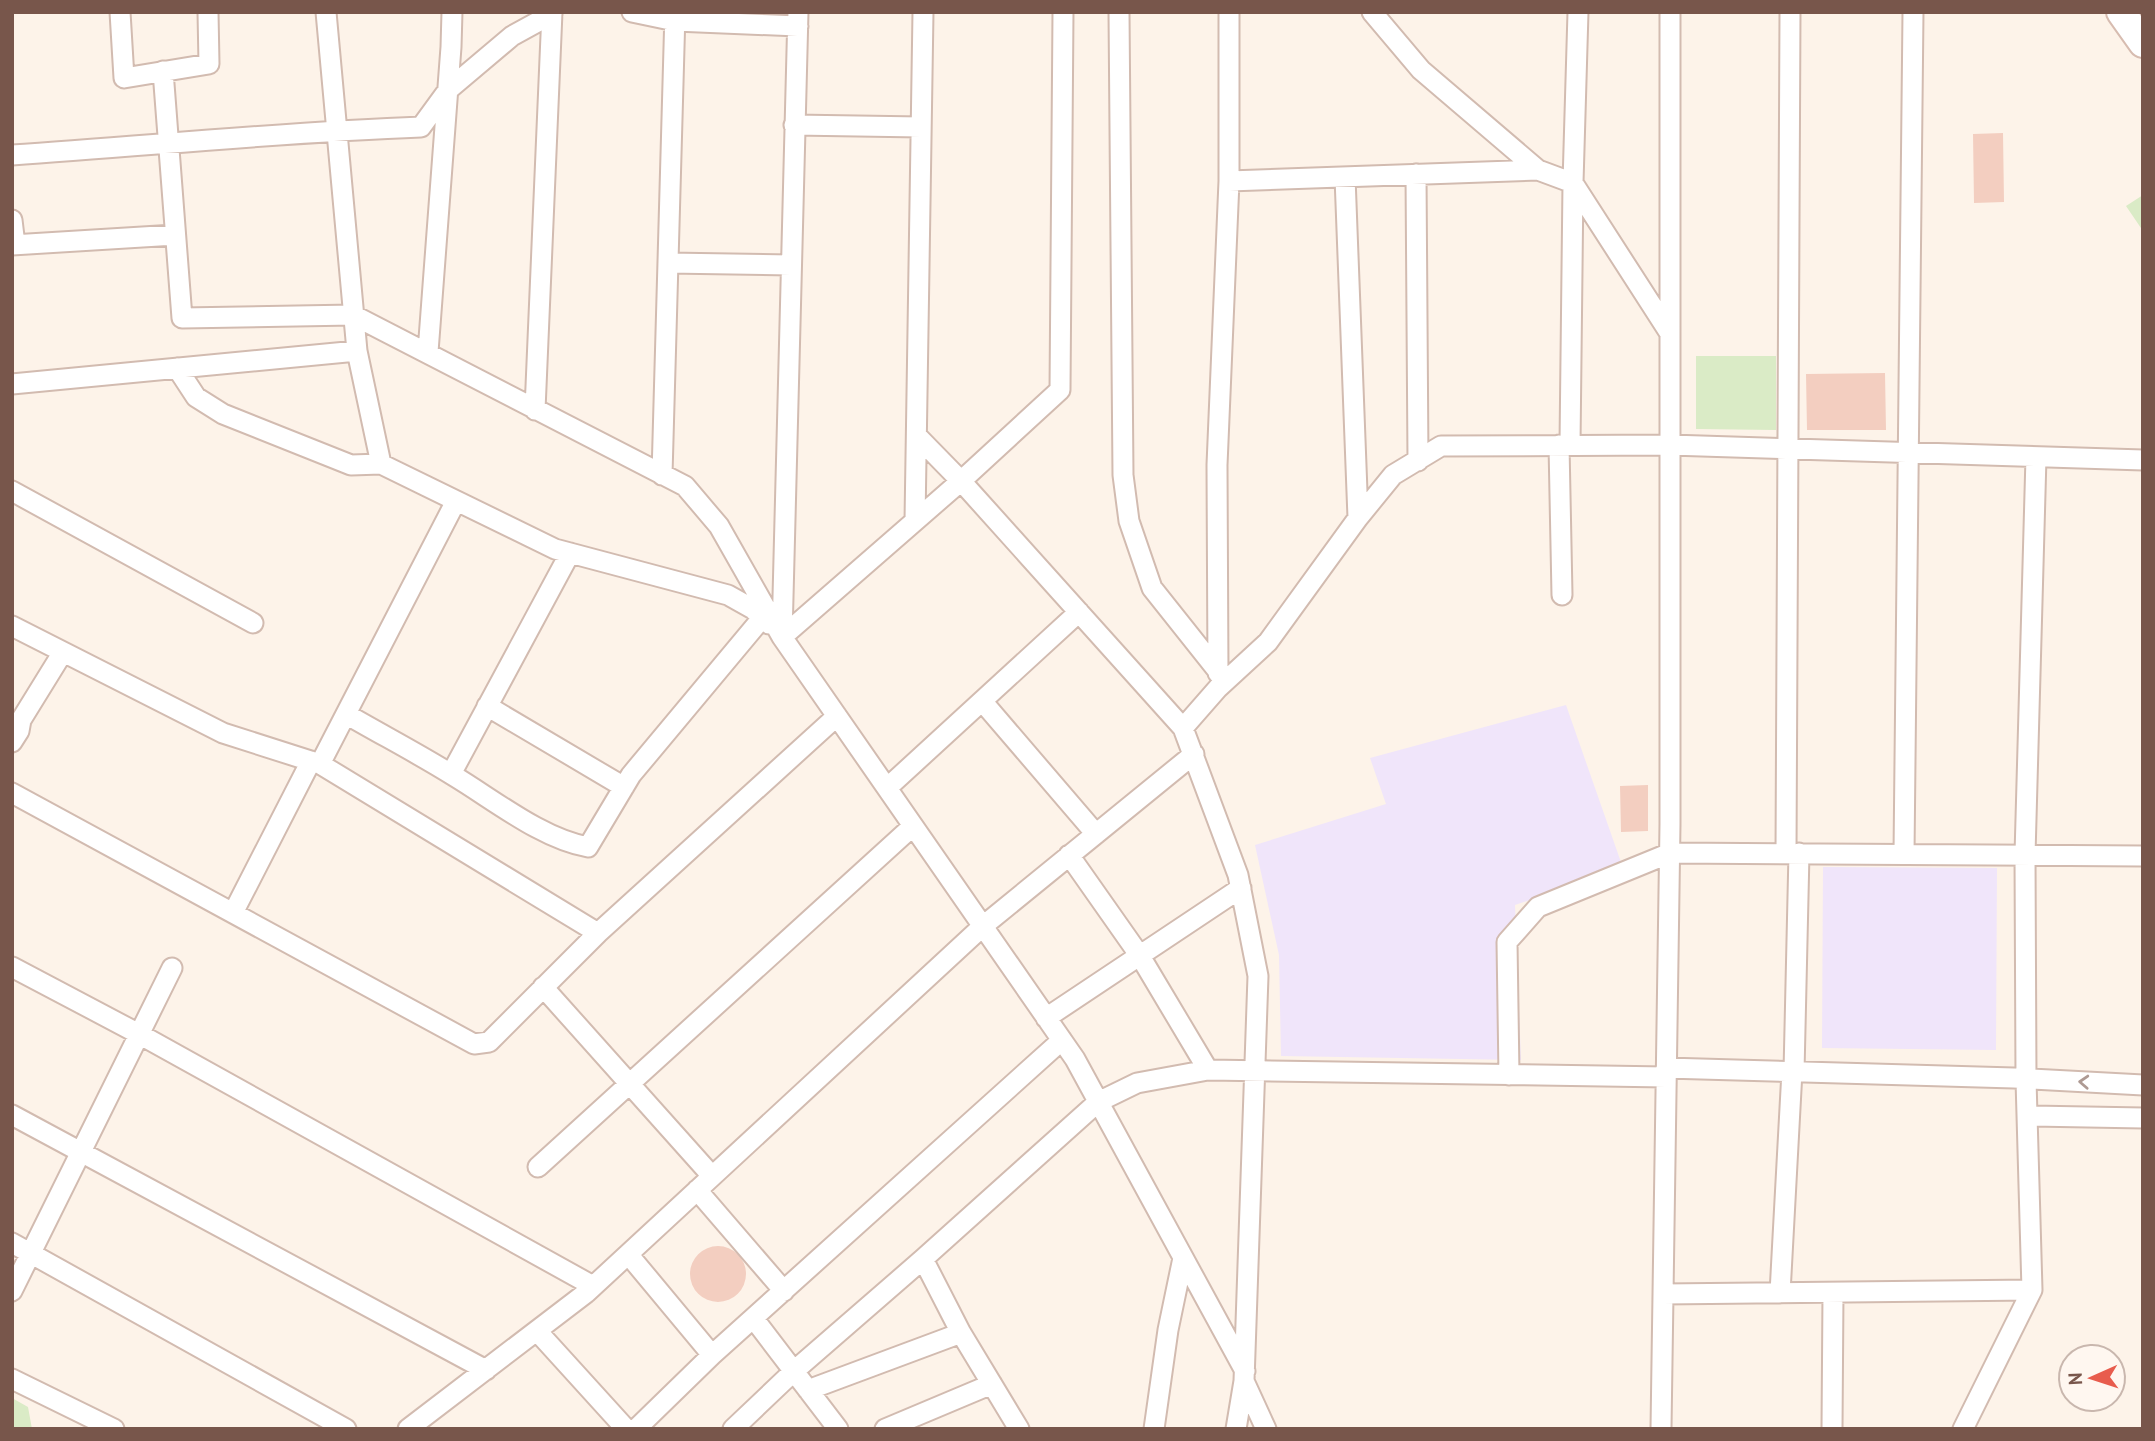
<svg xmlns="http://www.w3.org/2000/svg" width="2155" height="1441" viewBox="0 0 2155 1441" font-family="'PT Sans',sans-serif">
<rect width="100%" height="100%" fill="#fdf3e9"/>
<!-- education -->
<path fill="#f0e5fa" d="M1566,705l57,163 -108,37 6,155 -240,-4 -2,-101 -24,-110 131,-41 -16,-46z
M1823,867l174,1 -1,182 -174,-2z"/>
<!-- green -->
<path fill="#daebc6" d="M2143,195v36l-17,-25z
M1696,356h80v74l-80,-1z
M12,1398l16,9 4,22h-20z"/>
<!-- building -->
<path fill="#f3cec0" d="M2003,133l1,69 -30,1 -1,-69z
M1885,373l1,57h-79l-1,-56z
M1648,785v46l-27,1 -1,-46z
M690 1274a28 28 0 1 1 56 0a28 28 0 1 1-56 0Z"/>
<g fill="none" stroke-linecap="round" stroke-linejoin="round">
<!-- street casing -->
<g stroke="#d2bbb0" stroke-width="23">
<path id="street" d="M120,12l4,66 85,-14 -1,-52
M326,12l31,339 24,113 174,85 173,46 25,14 16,15
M632,12l43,9 123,5
M1119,12l4,463 6,46 23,67 66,83
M1372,12l49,58 117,100
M163,71l19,247 171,-3 332,171 34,40 63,111 293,422 170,312
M794,125l127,2
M12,155c136,-9 272,-23 409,-28l27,-37 64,-54 40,-22
M1416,174l2,287
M1345,177l13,341
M1229,181l309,-11 35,13 96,149
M12,220l3,25
M12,245l163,-10
M668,263l123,2
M428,352l23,-305 1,-35
M177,368l19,29 27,17 128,51 30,-1
M12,384l345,-33
M535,410l17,-398
M917,436l44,45 222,247 55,147 20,101 -14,405 -8,48
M1570,444l3,-261 5,-171
M1559,445l3,150
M662,475l13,-463
M12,491l241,132
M915,521l8,-509
M12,626l211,107 97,31 278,169
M782,636l16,-624
M782,637l179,-156 99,-91 3,-378
M1218,673l-1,-208 12,-284v-169
M982,701l114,133
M487,706l137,81
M346,714c36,21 73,40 108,62 40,24 88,63 134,71l43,-72 131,-157
M1183,728l35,-40 50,-46 90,-124 35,-43 48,-29 229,-1 473,15
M12,742l7,-11 2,-11 42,-68
M320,764l136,-263
M451,774l119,-221
M887,788l192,-176
M12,793l462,251 15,-2 109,-109 239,-217
M1786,853l4,-841
M1904,854l9,-842
M1069,855l71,101 68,114
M233,913l78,-152
M12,967l127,67 454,252
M543,987l169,189
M1046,1018l195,-130
M1666,1068l348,10 129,7
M1794,1072l5,-219
M1509,1075l-2,-133 31,-35 132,-54 473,3
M12,1115l474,255
M2027,1116l116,2
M538,1167l375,-341
M697,1190l87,101
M12,1243l334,186
M628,1254l84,101
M923,1259l38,74 58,96
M12,1291l160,-323
M1780,1293l12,-222
M1663,1294l369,-4
M754,1319l84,110
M537,1331l89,98
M12,1379l102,50
M1244,1381l22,48
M808,1390l153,-57
M408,1429l178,-136 397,-367 211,-172
M636,1429l76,-74 350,-315
M733,1429l61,-58 129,-112 175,-157 39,-19 71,-13 458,7
M885,1429l107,-45
M1154,1429l14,-99 15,-72
M1661,1429l9,-605v-812
M1832,1429l1,-136
M1963,1429l69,-139 -6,-210 -1,-225 11,-398"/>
</g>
<!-- secondary casing -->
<g stroke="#d7bcb0" stroke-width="32">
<path id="secondary" d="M2121,12l22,31"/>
</g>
<!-- street -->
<use href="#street" stroke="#fff" stroke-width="19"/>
<!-- secondary -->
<use href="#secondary" stroke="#fff" stroke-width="28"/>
</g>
<!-- one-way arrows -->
<defs><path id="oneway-chevron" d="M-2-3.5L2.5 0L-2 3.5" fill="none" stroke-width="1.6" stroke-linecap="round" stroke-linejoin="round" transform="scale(1.75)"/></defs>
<use stroke="#ae9a93" href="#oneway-chevron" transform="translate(2084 1082) rotate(-177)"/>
<!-- border -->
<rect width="2155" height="1441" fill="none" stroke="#78564b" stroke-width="28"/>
<!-- north arrow -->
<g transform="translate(2092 1378) rotate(267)"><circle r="33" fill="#fff7f0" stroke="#c9b7ae" stroke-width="2"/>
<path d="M0-5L12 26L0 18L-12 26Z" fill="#e85c4d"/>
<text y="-10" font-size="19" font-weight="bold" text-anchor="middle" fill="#78564b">N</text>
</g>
</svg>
